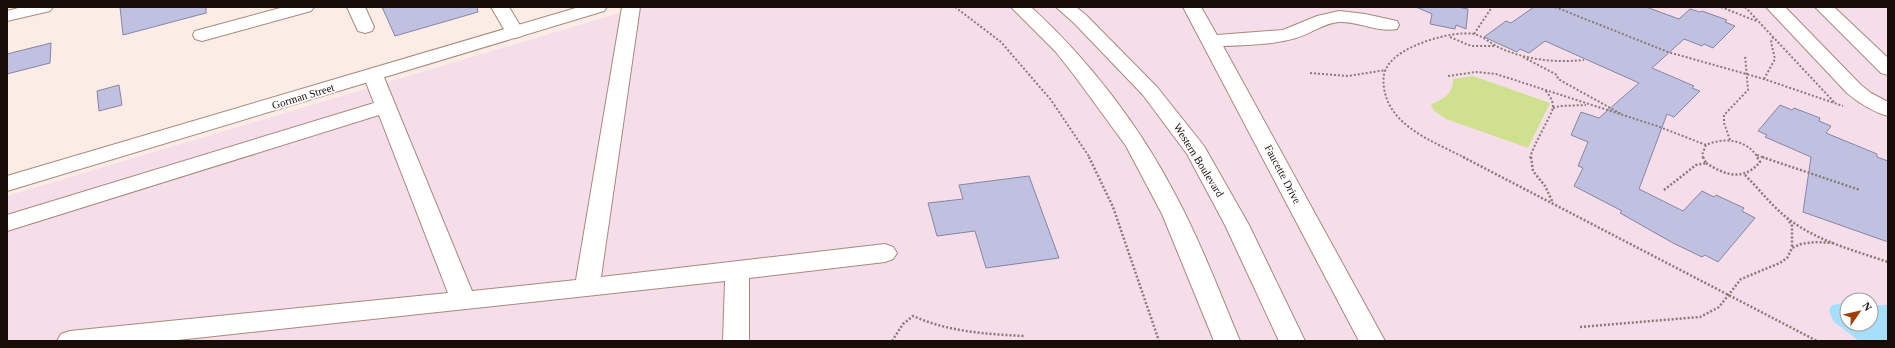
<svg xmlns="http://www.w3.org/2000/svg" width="1895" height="348" viewBox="0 0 1895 348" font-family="Georgia,serif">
<rect width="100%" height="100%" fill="#fbece6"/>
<!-- education -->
<path fill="#f5deea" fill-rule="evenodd" d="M639,7h1249v334h-1881v-145zM1847,300h24v24h-24z"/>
<!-- green -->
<path fill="#cfe08f" d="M1473,76l77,27 -22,45 -82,-29 -12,-8 -3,-7c12,-4 23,-11 22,-25z"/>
<!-- water -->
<path fill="#a7dffa" d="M1847,302v22h24v-19h17v36h-29l-26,-20 -4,-11 3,-5z"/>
<!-- building -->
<path fill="#c0c0e0" stroke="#8685a3" d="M120,7h86v6l-83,22z
M382,7h95l1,5 -83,24z
M1416,7h42l10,2 -2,20 -10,-4 -1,4 -25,-5 2,-10z
M1534,7h112l33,12 11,-10 10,3 2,-1 25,9 -2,2 10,4 -22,22 -9,-4 -2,2 -18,-7 -32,29 42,18 -2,2 8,3 -26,26 -7,-3 -28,75 44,22 19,-20 12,6 2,-2 28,13 -2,3 13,7 -37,44 -13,-7 -3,2 -29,-14 -53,-30 2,-2 -48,-25 9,-18 -5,-2 10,-24 -17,-7 10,-23 18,6 40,-35 -94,-42 -16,12 -9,-4 -3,3 -33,-15 22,-16 5,2z
M51,43l-1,20 -43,11v-20z
M119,85l3,20 -23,6 -2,-20z
M1780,105l12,5 2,-2 26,10 -1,3 12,5 -5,7 51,21v3l11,4v81l-85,-30 8,-55 -46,-20 2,-2 -9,-4z
M1029,176l30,82 -73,10 -11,-37 -38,5 -9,-33 35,-4 -4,-14z"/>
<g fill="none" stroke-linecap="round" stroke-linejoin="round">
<!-- minor casing -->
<g stroke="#a9887b" stroke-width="2">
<path id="minor" d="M22,7h31l-3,4 -43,10v-10z
M284,7h30l-3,4 -109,30 -7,-2 -2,-4 2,-4z
M347,7h18l9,20 -2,4 -7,2 -7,-2z
M491,7h18l15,25 -2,4 -7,2 -7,-2z
M622,7h18l-39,270 284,-33 8,3 4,6 -4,6 -8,3 -136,16v63h-26l2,-60 -557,60h-111l4,-7 9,-3 378,-38 -69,-178 -372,116v-16l367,-112 -11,-28 3,-4 7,-2 7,2 3,4 89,216 104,-11z
M1183,7h18l16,28 66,-5 34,-14 22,-5 26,3 32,7 2,4 -2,4c-17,4 -39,-8 -58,-7 -15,1 -29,12 -43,16 -24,7 -49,7 -73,8l162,295h-26z
M1766,7h19l76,78 10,8 17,9v14c-15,-4 -29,-13 -41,-23z
M1815,7h19l54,51v17l-7,-2z"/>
</g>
<!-- major casing -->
<g stroke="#a9887b" stroke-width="2">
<path id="major" d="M579,7h28l-3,4 -597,180v-15z
M1011,7h20c58,53 109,119 145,189 25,47 44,97 64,145h-26l-52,-127 -36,-68 -52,-71 -19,-24z
M1056,7h20l10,8 71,72 47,59 45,79 56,116h-26l-54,-116 -38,-71 -44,-59 -69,-72z"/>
</g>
<!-- path-far1 -->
<path stroke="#887b76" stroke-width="2" stroke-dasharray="2 2" stroke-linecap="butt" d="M955,7l46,35 50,58 39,58
M1555,7l113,45 96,27 79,27
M1721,7l35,14
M1745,7l89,95
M1474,34l18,-27
M1450,37l21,9h25
M1523,57l34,18 1,4 65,36
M1310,73l38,3 38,-6
M1448,76l28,-4 20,2 161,52 49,19
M1764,79l11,-20 -4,-17 2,-5
M1553,108l7,-2 26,-1
M1730,140l-6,-17v-8l24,-25 -3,-35
M1757,155l8,3
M1465,158c-32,-17 -75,-31 -81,-70 -1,-7 -1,-15 3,-21 11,-21 65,-37 87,-33 9,2 16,9 24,13 27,13 57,16 86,13
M1530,158c3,-13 23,-45 23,-51 0,-7 -4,-12 -8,-17
M1703,158l-1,-3 4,-10c18,-8 41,-6 52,13"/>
<!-- path -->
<path stroke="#887b76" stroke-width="2.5" stroke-dasharray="2 2" stroke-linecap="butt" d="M1089,157l24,50 46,134
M1463,157l354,184
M1531,157l2,14 12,15 8,17
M1703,157l3,6
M1762,157l98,33
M1706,163c19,12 37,19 54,-1l-3,-5
M1745,175c14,14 26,30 41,42 30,24 67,33 102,45
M1664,190l32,-25 10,-2
M1787,218l5,8v22
M1580,327l120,-10 19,-10 22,-28 39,-16 7,-5 5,-10 9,-4 14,-2 18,1
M892,341l11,-17 10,-8c36,16 73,18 111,20"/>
<!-- minor -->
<use href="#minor" fill="#fff" fill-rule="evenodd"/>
<!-- major -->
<use href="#major" fill="#fff" fill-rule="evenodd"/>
</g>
<g text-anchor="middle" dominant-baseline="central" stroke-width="4" stroke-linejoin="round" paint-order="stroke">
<!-- street labels -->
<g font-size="11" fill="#170c07" stroke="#fff">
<text transform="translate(303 96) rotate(-17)">Gorman Street</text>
<text transform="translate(1199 160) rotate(58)">Western Boulevard</text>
<text transform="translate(1283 174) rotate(62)">Faucette Drive</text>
</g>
</g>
<!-- border -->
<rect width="1895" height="348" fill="none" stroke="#170c07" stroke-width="16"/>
<!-- north arrow -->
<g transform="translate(1859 312) rotate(56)"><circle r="19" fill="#ffffff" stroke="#a29e9c"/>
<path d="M0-3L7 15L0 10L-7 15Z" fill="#a03d00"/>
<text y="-6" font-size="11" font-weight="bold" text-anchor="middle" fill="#170c07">N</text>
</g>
</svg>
